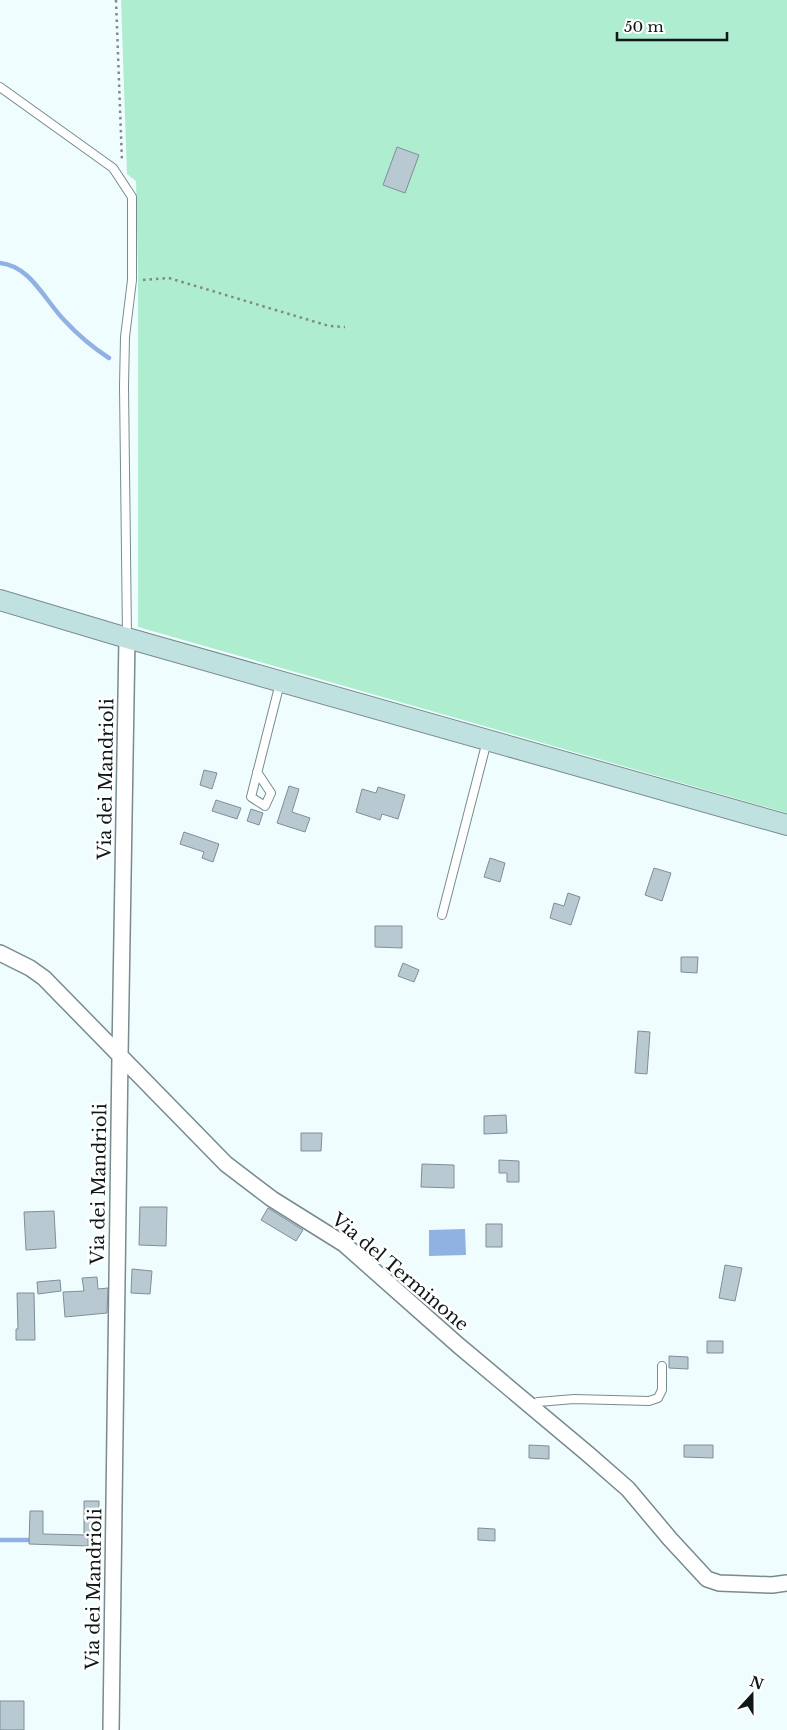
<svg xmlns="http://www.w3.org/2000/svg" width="787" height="1730" viewBox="0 0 787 1730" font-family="'Libre Baskerville',serif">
<rect width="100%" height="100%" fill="#f0fdff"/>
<!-- green -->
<path fill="#aeedcf" d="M121,0h666v813l-649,-186v-355l-2,-91 -9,-7z"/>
<!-- water -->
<path fill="#90b2e2" d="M465,1229l1,26 -37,1v-26z"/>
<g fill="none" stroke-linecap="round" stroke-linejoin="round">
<!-- stream -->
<path stroke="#90b2e2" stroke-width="4.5" d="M0,263c31,3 45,38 65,58 14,15 27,26 44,37
M0,1540h34"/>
</g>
<!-- building -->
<path fill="#b8c9d2" stroke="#7f8f98" d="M397,147l22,8 -14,38 -22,-8z
M204,770l13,3 -5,16 -12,-4z
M289,786l10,3 -7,23 18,6 -5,14 -28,-9z
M378,787l27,8 -7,24 -16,-5 -2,6 -24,-8 6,-23 14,4z
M216,800l25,8 -4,11 -25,-8z
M251,809l12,4 -4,12 -12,-4z
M184,832l35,12 -6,18 -11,-4 2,-6 -24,-8z
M490,858l15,5 -5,19 -16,-5z
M654,868l17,5 -9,28 -17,-6z
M568,893l12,4 -9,28 -21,-7 4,-15 10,3z
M375,926h27v22l-27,-1z
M681,957h17l-1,16 -16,-1z
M403,963l16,7 -5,12 -16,-6z
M638,1031l12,1 -3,42 -12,-1z
M506,1115l1,18 -23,1v-18z
M301,1133h21l-1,18h-20z
M499,1160l20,1v21h-12v-9h-8z
M422,1164l32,1v23l-33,-1z
M140,1207h27l-1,39 -27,-1z
M268,1208l35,22 -7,11 -35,-21z
M54,1211l2,37 -30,2 -2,-38z
M486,1224h16v23h-16z
M725,1265l17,3 -7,33 -16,-3z
M132,1269l20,2 -2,23 -19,-1z
M97,1277l1,12 10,-1 -1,25 -42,4 -2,-25 21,-1 -2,-13z
M60,1280l1,11 -23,3 -1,-12z
M17,1293h17l1,47h-19v-11h2z
M707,1341h16v12h-16z
M669,1356l19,1v12l-19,-1z
M529,1445l20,1v13l-20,-1z
M684,1445h29v13l-29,-1z
M84,1501h15v32h-15z
M30,1511h13v23l45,1v11l-59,-2z
M478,1528l17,1v12l-17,-1z
M0,1701h24v29h-24z"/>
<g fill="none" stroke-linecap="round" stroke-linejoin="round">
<!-- service casing -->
<g stroke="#788b8f" stroke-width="10">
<path id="service" d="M0,87l113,81 19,29v83l-7,57 -1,49 3,250
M257,772l14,21 -6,13 -14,-9 29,-114
M442,915l45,-174
M538,1402l36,-3 75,2 9,-3 4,-8v-24"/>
</g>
<!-- minor casing -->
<g stroke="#788b8f" stroke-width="18">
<path id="minor" d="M0,953l30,15 14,10 182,186 46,35 72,45 114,101 130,109 40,35 42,50 37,40 12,4 53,2 15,-2
M111,1730l9,-675 7,-417"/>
</g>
<!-- secondary casing -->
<g stroke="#788b8f" stroke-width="22">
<path id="secondary" d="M0,600l127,38 660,187"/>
</g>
<!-- path -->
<path stroke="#7f898b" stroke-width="2.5" stroke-dasharray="2.5 4" stroke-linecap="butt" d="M116,0l6,162
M143,280l26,-2 160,48 16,1"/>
<!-- service -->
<use href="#service" stroke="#fff" stroke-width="8"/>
<!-- minor -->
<use href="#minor" stroke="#fff" stroke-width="15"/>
<!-- secondary -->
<use href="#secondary" stroke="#bfe1df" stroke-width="20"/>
</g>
<g text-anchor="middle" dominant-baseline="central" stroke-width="5" stroke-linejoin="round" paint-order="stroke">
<!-- street labels -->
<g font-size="18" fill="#101719" stroke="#fff">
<text transform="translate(106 779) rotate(-89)">Via dei Mandrioli</text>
<text transform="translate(99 1184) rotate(-89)">Via dei Mandrioli</text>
<text transform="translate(400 1272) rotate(40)">Via del Terminone</text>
<text transform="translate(94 1589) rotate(-89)">Via dei Mandrioli</text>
</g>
</g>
<!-- north arrow -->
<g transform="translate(752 1695) rotate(21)" stroke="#ffffff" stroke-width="4" paint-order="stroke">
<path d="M0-4L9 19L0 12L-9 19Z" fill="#101719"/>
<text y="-8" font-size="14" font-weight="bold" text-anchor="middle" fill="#101719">N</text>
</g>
<!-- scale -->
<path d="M617 32v8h110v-8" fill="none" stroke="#101719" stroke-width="2.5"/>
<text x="624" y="32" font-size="15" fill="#101719" stroke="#ffffff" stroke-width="4" paint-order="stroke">50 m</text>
</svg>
